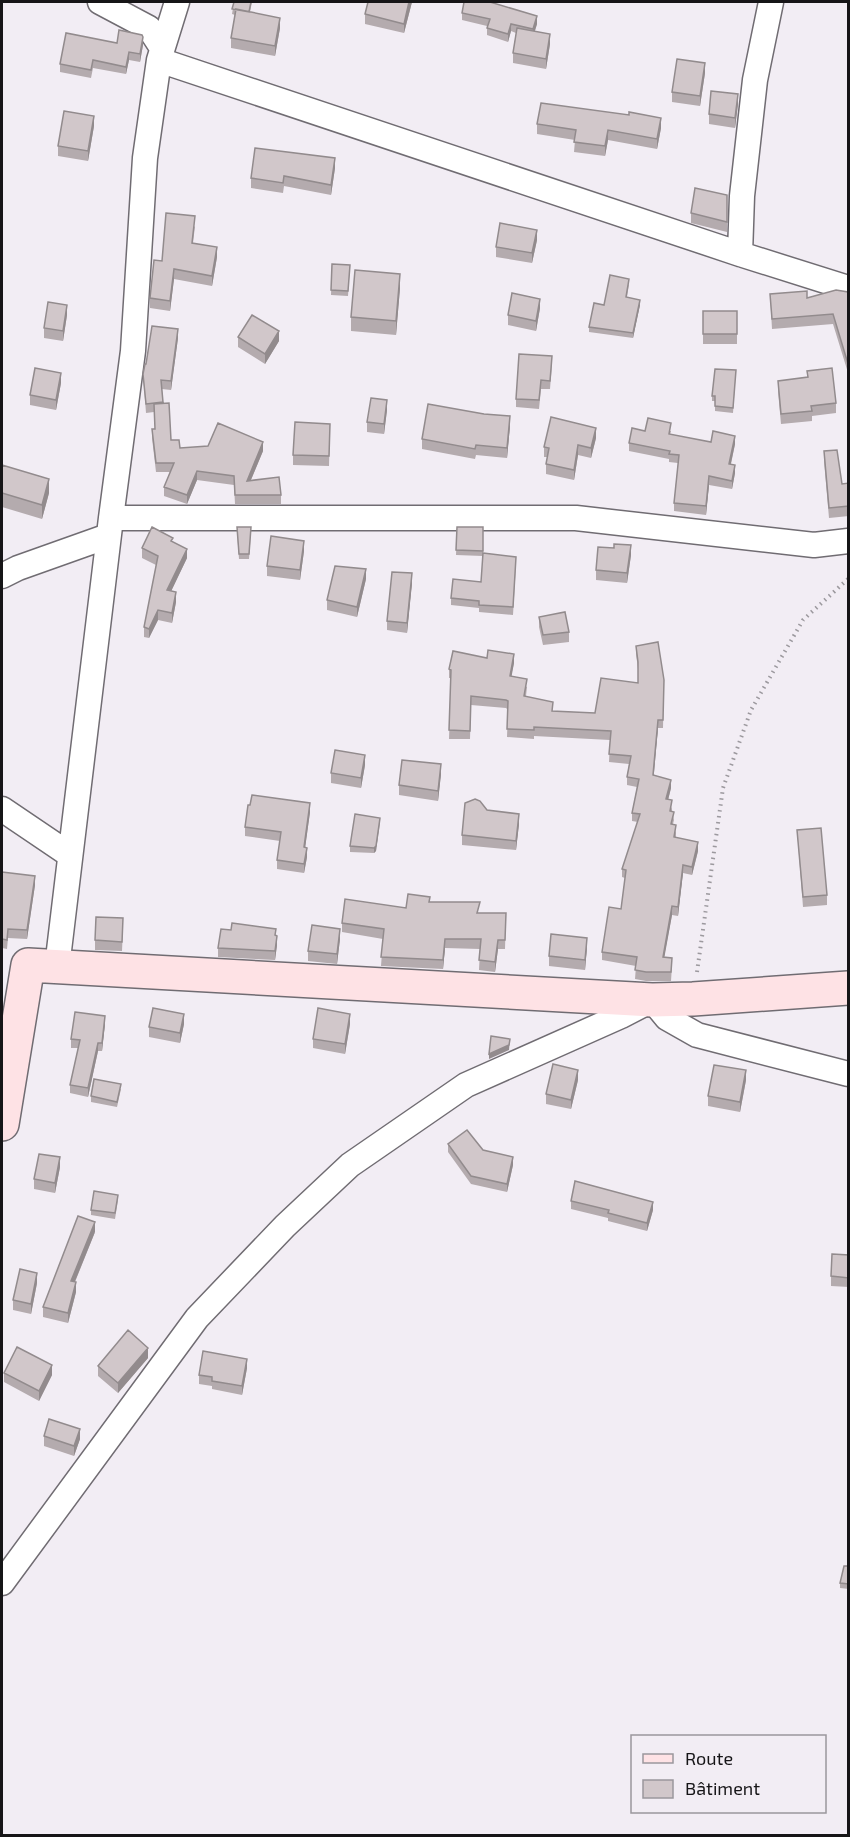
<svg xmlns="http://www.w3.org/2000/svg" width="850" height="1837" viewBox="0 0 850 1837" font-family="'Exo 2',sans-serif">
<rect width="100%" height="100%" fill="#f2edf4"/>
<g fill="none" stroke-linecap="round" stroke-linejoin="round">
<!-- street casing -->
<g stroke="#706c72" stroke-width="27">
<path id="street" d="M100,2l49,26 13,20
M159,60l581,194 108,34
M740,254l2,-58 13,-116 16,-78
M111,518h465l238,27 34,-4
M2,576l16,-8 90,-32
M2,809l68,46
M57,967l54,-449 22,-167 12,-193 14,-98 18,-58
M2,1583l195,-265 88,-92 65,-61 116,-80 155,-69 31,-16 15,18 30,17 151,39"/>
</g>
<!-- secondary casing -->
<g stroke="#706c72" stroke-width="36">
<path id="secondary" d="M2,1124l26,-159 624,35 41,-1 155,-11"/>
</g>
<!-- path -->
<path stroke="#9c999e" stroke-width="4" stroke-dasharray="1.5 4.5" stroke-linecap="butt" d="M697,972l26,-184 28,-78 52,-90 45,-41"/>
<!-- street -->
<use href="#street" stroke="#fff" stroke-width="24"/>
<!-- secondary -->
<use href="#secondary" stroke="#fee2e5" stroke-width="33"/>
</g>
<!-- wall -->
<path fill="#b4abae" d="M234,2h18l-2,10 30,16 -5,28 -44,-8v-10l4,-23 -3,-1z
M368,2h44l-8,31 -39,-9v-10z
M464,2h27l46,22 -2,7 15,13 -4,25 -33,-6v-10l3,-20 -5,-2 -3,11 -21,-7v-9l-25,-6v-7z
M117,43l26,2 -3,17 -11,-2 -3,14 -33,-6 -2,10 -31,-6v-8z
M705,73l-5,33 -28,-4v-10z
M738,104l-3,24 -26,-4v-10z
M537,124l124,4 -4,21 -49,-9 -3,16 -31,-4 1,-12 -38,-6z
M94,126l-6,35 -30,-5v-10z
M335,168l-4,27 -47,-9 -1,7 -32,-5v-10z
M727,195v37l-36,-9v-10z
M195,226l-2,17 24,14 -5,29 -38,-7 -4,32 -20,-3v-10l12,-37z
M537,240l-5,23 -36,-6v-10z
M332,264l18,1 -2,31 -17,-1z
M629,284l-2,13 13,8 -7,33 -44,-6v-5l15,-22z
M400,288l-4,47 -45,-4v-14z
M770,294l37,4 42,-2v80l-16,-52 -61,5z
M540,308l-4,23 -28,-6v-10z
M703,311h34v33h-34z
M67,315l-4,26 -19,-3v-10z
M238,337l41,4 -14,23 -27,-17z
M178,338l-7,52 -9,-1 1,14 8,37 9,8 83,3 -12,29 30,15v9h-46l-1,-19 -37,-5 -10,24 -23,-8v-9l6,-15h-14l-4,-34v-9h3l-1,-17 -8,1 -3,-39 3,-10z
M552,364l-2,25h-9l-2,20 -23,-2v-8z
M736,370l-3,43 -18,-2v-10h-3v-5z
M807,371l29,32v10l-24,3v5l-31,3 -3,-33v-10l29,-4z
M61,383l-5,27 -26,-5v-10z
M387,410l-3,24 -17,-2v-10z
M330,424l-1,42 -36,-1v-10z
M510,426l-3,32 -31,-3 -1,4 -53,-10v-10z
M645,431h26l-1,4 41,7 24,2 -4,20 4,9 -3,16 -23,-4 -3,30 -32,-4v-8l4,-40 -9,-1v-3l-40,-8v-8z
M596,438l-5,20 -13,-3 -4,25 -28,-6v-10l2,-7h-4v-10z
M824,451l18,33 7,-1v33l-20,2 -5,-57z
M2,465l47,28 -7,26 -40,-12z
M457,527h26v29l-27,-1z
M237,532h14l-2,27h-10z
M173,542l14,16 -16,33 5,11 -4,21 -14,-3 -9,18 -5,-1v-10l12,-62 -14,-7v-10z
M304,551l-4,29 -33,-4v-10z
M631,555l-4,28 -31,-3v-10z
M516,564l-3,51 -34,-3v-4l-28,-3v-7z
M366,579l-9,38 -30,-7v-10z
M412,583l-5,50 -20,-3v-9z
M539,617l30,15v10l-26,3 -4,-18z
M636,646l28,34 -1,48h-5l-5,48 18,12 -3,12 4,9v2l2,9 -1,4 3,9v4l22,14 -6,24 -9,-2 -5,43 -6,-1 -8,42 8,9 -1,15h-25l-11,-2 1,-13 -34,-6v-8l19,-43 4,-31 -3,-1v-8l16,-47 -6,-1v-8l5,-26 -10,-2v-8l2,-13 -20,-2 1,-22 -76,-4v3l-27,-2 1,-27 -2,-2 -35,-3 -1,34h-21l2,-61h-2v-9l65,-6 -3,13 16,11 -1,9 27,15 42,2 43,-30v-14l-2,-15z
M365,765l-4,23 -30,-5v-10z
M441,774l-3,27 -39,-6v-10z
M487,810l32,14 -3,26 -54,-5v-10z
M310,812l-5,36 2,9 -3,16 -27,-4v-9l3,-19 -35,-5v-9z
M380,823l-4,28 -2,2 -24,-1v-6z
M797,830l30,65v10l-24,2z
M2,872l33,13 -8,54 -19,-1 -1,11 -5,-1z
M430,902l49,11h27l-1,36h-7l-3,23 -16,-2 1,-21 -35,-1 -2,21 -62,-3 2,-27 -41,-7v-9z
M123,928l-1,23 -27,-1v-10z
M276,936l1,9 -2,15 -57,-3v-9z
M340,939l-3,25 -29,-3v-10z
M587,947l-2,23 -36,-4v-10z
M105,1024l-3,27h-4l-10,46 -18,-4v-8l8,-37h-7v-9z
M184,1024l-4,19 -31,-6v-10z
M350,1024l-5,30 -32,-6v-9z
M578,1080l-7,29 -25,-5v-10z
M746,1080l-6,32 -32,-6v-10z
M121,1089l-4,18 -26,-5v-6z
M448,1144l35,6 30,15 -6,27 -36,-8 -23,-32z
M60,1167l-5,26 -21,-4v-10z
M118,1200l-3,19 -24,-4v-5z
M571,1201l82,9 -6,21 -39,-10v-3l-37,-9z
M95,1232l-20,50 1,10 -8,31 -25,-6v-10z
M849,1255v32l-18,-1v-10z
M37,1283l-6,31 -18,-4v-10z
M148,1358l-30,35 -20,-17v-10z
M247,1368l-5,27 -30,-6v-3l-13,-2v-9z
M4,1373l48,2 -13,26 -35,-19z
M44,1436l36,3 -6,17 -30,-10z
M849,1566v23l-9,-1v-5z"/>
<!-- shaded-wall -->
<path fill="#928b8d" d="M409,2h3l-8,31v-9z
M537,16v8l-4,12v-7z
M280,18v10l-5,28v-10z
M511,24v7l-3,11v-8z
M550,34v10l-4,25v-10z
M143,37v8l-3,17v-8z
M129,52v8l-3,14v-7z
M705,63v10l-5,33v-10z
M738,94v10l-3,24v-10z
M94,116v10l-6,35v-10z
M661,118v10l-4,21v-10z
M608,130v10l-3,16v-10z
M335,158v10l-4,27v-10z
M537,230v10l-5,23v-10z
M217,247v10l-5,29v-10z
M174,269v10l-4,32v-10z
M400,274v14l-4,47v-14z
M540,299v9l-4,23v-10z
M640,300v5l-7,33v-5z
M67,305v10l-4,26v-10z
M178,329v9l-7,52v-9z
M279,331v10l-14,23v-10z
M61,373v10l-5,27v-10z
M387,400v10l-3,24v-10z
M510,416v10l-3,32v-10z
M596,428v10l-5,20v-10z
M735,436v8l-6,28v-8z
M3,442v14l-1,5v-14z
M263,442v9l-16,38v-8z
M578,445v10l-4,25v-10z
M735,465v8l-3,16v-8z
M197,471v9l-10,24v-9z
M709,476v9l-3,30v-9z
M49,479v14l-7,26v-14z
M304,541v10l-4,29v-10z
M631,545v10l-4,28v-10z
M187,549v9l-20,42v-10z
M366,569v10l-9,38v-10z
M412,573v10l-5,50v-10z
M176,592v10l-4,21v-10z
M158,610v10l-9,18v-9z
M514,654v9l-4,22v-9z
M658,720v8l-5,56v-9z
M365,755v10l-4,23v-10z
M441,764v10l-3,27v-10z
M671,780v8l-5,20v-9z
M310,803v9l-6,44v-9z
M519,814v10l-3,26v-9z
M380,818l-4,33 -2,2v-5z
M698,842v9l-6,24v-8z
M307,848v9l-3,16v-9z
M683,865v8l-5,43v-9z
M35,876v9l-8,54v-9z
M672,906v9l-9,50v-8z
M340,929v10l-3,25v-10z
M277,936v9l-2,15v-9z
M587,938v9l-2,23v-10z
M445,939v9l-2,21v-9z
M498,940v9l-3,23v-10z
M184,1014v10l-4,19v-10z
M350,1014v10l-5,30v-10z
M105,1016v8l-3,27v-8z
M510,1039l-1,11 -20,9v-5z
M98,1043v8l-10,46v-9z
M578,1070v10l-7,29v-9z
M746,1070v10l-6,32v-10z
M60,1157v10l-5,26v-10z
M513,1157v8l-6,27v-8z
M653,1202v8l-6,21v-8z
M95,1222v10l-24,59v-10z
M37,1273v10l-6,31v-10z
M76,1282v10l-8,31v-10z
M148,1348v10l-30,35v-10z
M247,1359v9l-5,27v-9z
M52,1365v10l-13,26v-10z
M80,1429v10l-6,17v-10z"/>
<!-- building -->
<path fill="#d1c7ca" stroke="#928b8d" stroke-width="1.5" d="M234,2h17l-2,10 -17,-3z
M368,2h41l-5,22 -39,-10z
M464,2h26l47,14 -4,13 -22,-5 -3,10 -21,-6 3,-9 -28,-6z
M236,9l44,9 -5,28 -44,-8z
M517,28l33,6 -4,25 -33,-6z
M119,30l23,5 1,2 -3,17 -11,-2 -3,15 -33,-7 -2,10 -31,-6 6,-31 51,10z
M677,59l28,4 -5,33 -28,-4z
M711,91l27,3 -3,24 -26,-4z
M541,103l88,12v-3l32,6 -4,21 -49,-9 -3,16 -31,-4 2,-12 -39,-6z
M64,111l30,5 -6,35 -30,-5z
M255,148l80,10 -4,27 -47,-9 -1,7 -32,-5z
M695,188l32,7v27l-36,-9z
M166,213l29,3 -3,27 25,4 -5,29 -38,-7 -4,32 -20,-3 4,-38 8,1z
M500,223l37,7 -5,23 -36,-6z
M332,264l18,1 -2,26 -17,-1z
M355,270l45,4 -4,47 -45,-4z
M610,275l19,4 -3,18 14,3 -7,33 -44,-6 5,-24 10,2z
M836,290l12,2 1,4v71l-16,-53 -61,5 -2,-25 37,-3v7z
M512,293l28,6 -4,22 -28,-6z
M48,302l19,3 -4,26 -19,-3z
M703,311h34v23h-34z
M252,315l27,16 -14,23 -27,-17z
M152,326l26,3 -7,52 -10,-1 2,22 -17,2 -3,-30 2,-10h1z
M519,354l33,2 -2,25 -9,-1 -2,20 -23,-1z
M35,368l26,5 -5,27 -26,-5z
M832,368l4,35 -25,3 1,5 -31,3 -3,-33 30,-4 -1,-6z
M715,369l21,1 -3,38 -18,-2v-10h-3z
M371,398l16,2 -3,24 -17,-2z
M169,403l2,37h8l1,8 28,-2 10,-23 45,19 -16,39 32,-4 2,18h-46l-1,-19 -37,-5 -10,24 -23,-8 10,-24h-18l-4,-34h3l-1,-25z
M428,404l56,10 26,2 -3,32 -31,-3 -1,4 -53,-10z
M551,417l45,11 -5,20 -13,-3 -4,25 -28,-6 3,-16 -5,-1z
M648,418l23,5 -2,11 42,8 2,-11 22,5 -6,28 6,1 -3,16 -23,-5 -3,30 -32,-3 5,-48 -10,-1 1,-3 -41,-8 3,-15 13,3z
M295,422l35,2 -1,32 -36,-1z
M837,450l5,34 7,-1v23l-20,2 -5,-57z
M2,465l47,14 -7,26 -40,-12z
M152,527l21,11 -2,3 16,8 -20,41 9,2 -4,21 -14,-3 -9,19 -5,-2 14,-71 -16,-8z
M237,527h14l-2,27h-10z
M457,527h26v24l-27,-1z
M271,536l33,5 -4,29 -33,-4z
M614,544l17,1 -4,28 -31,-3 2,-23 16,1z
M483,553l33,4 -3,50 -34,-2v-4l-28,-3 2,-19 28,3z
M335,566l31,3 -9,38 -30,-7z
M392,572l20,1 -5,50 -20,-2z
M565,612l4,20 -26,3 -4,-18z
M658,642l6,38 -1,40h-5l-5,55 18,5 -5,19 6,1 -2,11 4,1 -3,12 5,1 -2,12 24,5 -6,25 -9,-2 -5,42 -6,-1 -9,51 9,1 -1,14h-25l-11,-2 2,-13 -35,-5 7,-45 12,2 5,-39 -4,-1 18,-55 -8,-1 7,-34 -12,-2 4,-21 -22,-2 2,-23 -77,-4v3l-27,-1 1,-28 -2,-1 -35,-4 -1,35 -21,-1 2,-60 -2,-1 4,-18 34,7 1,-8 26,4 -4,22 17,3 -3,17 29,6 -1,9 43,2 6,-35 37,5v-21l-2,-16z
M335,750l30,5 -4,23 -30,-5z
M402,760l39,4 -3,27 -39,-6z
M252,795l58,8 -6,44 3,1 -3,16 -27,-4 4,-28 -36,-5 3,-22h2z
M475,799l5,2 7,9 32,4 -3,27 -54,-6 3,-32z
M355,814l25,4 -4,28 -2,2 -24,-2z
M821,828l6,67 -24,2 -6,-67z
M2,872l33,4 -8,54 -19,-1 -1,11 -5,-1z
M408,894l22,3 -1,5h51l-3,11h29l-1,27h-7l-3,22 -16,-2 2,-21h-36l-2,21 -62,-3 3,-28 -42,-6 3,-24 61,9z
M96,917l27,1 -1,24 -27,-2z
M232,923l44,6 -1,6 2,1 -2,15 -57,-3 3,-19 10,1z
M312,925l28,4 -3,25 -29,-3z
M551,934l36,4 -2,22 -36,-4z
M153,1008l31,6 -4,19 -31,-6z
M318,1008l32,6 -5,30 -32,-5z
M75,1012l30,4 -3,27h-4l-10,45 -18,-3 10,-45 -9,-1z
M491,1036l19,3 -1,6 -20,9z
M553,1064l25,6 -7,30 -25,-6z
M714,1065l32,5 -6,32 -32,-6z
M94,1079l27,5 -4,18 -26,-6z
M467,1130l16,20 30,7 -6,27 -36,-8 -23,-32z
M39,1154l21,3 -5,26 -21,-4z
M575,1181l78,21 -6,21 -39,-10 1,-3 -38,-9z
M94,1191l24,4 -3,18 -24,-3z
M78,1216l17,6 -24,59 5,1 -8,31 -25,-6z
M832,1254l17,1v23l-18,-2z
M20,1269l17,4 -6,31 -18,-4z
M128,1330l20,18 -30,35 -20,-17z
M17,1347l35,18 -13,26 -35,-18z
M203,1351l44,8 -5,27 -30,-5v-4l-13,-2z
M49,1419l31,10 -6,17 -30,-10z
M844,1566h5v18l-9,-1z"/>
<!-- border -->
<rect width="850" height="1837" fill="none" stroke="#161517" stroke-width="6"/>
<!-- legend -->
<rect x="631" y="1735" width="195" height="78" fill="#f2edf4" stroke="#9a979c" stroke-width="1.5"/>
<rect x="643" y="1754" width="30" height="9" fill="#fee2e5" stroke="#9a979c" stroke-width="1.5"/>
<text x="685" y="1765" font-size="18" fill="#161517">Route</text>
<rect x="643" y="1780" width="30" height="18" fill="#d1c7ca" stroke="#9a979c" stroke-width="1.5"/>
<text x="685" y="1795" font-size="18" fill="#161517">Bâtiment</text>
</svg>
